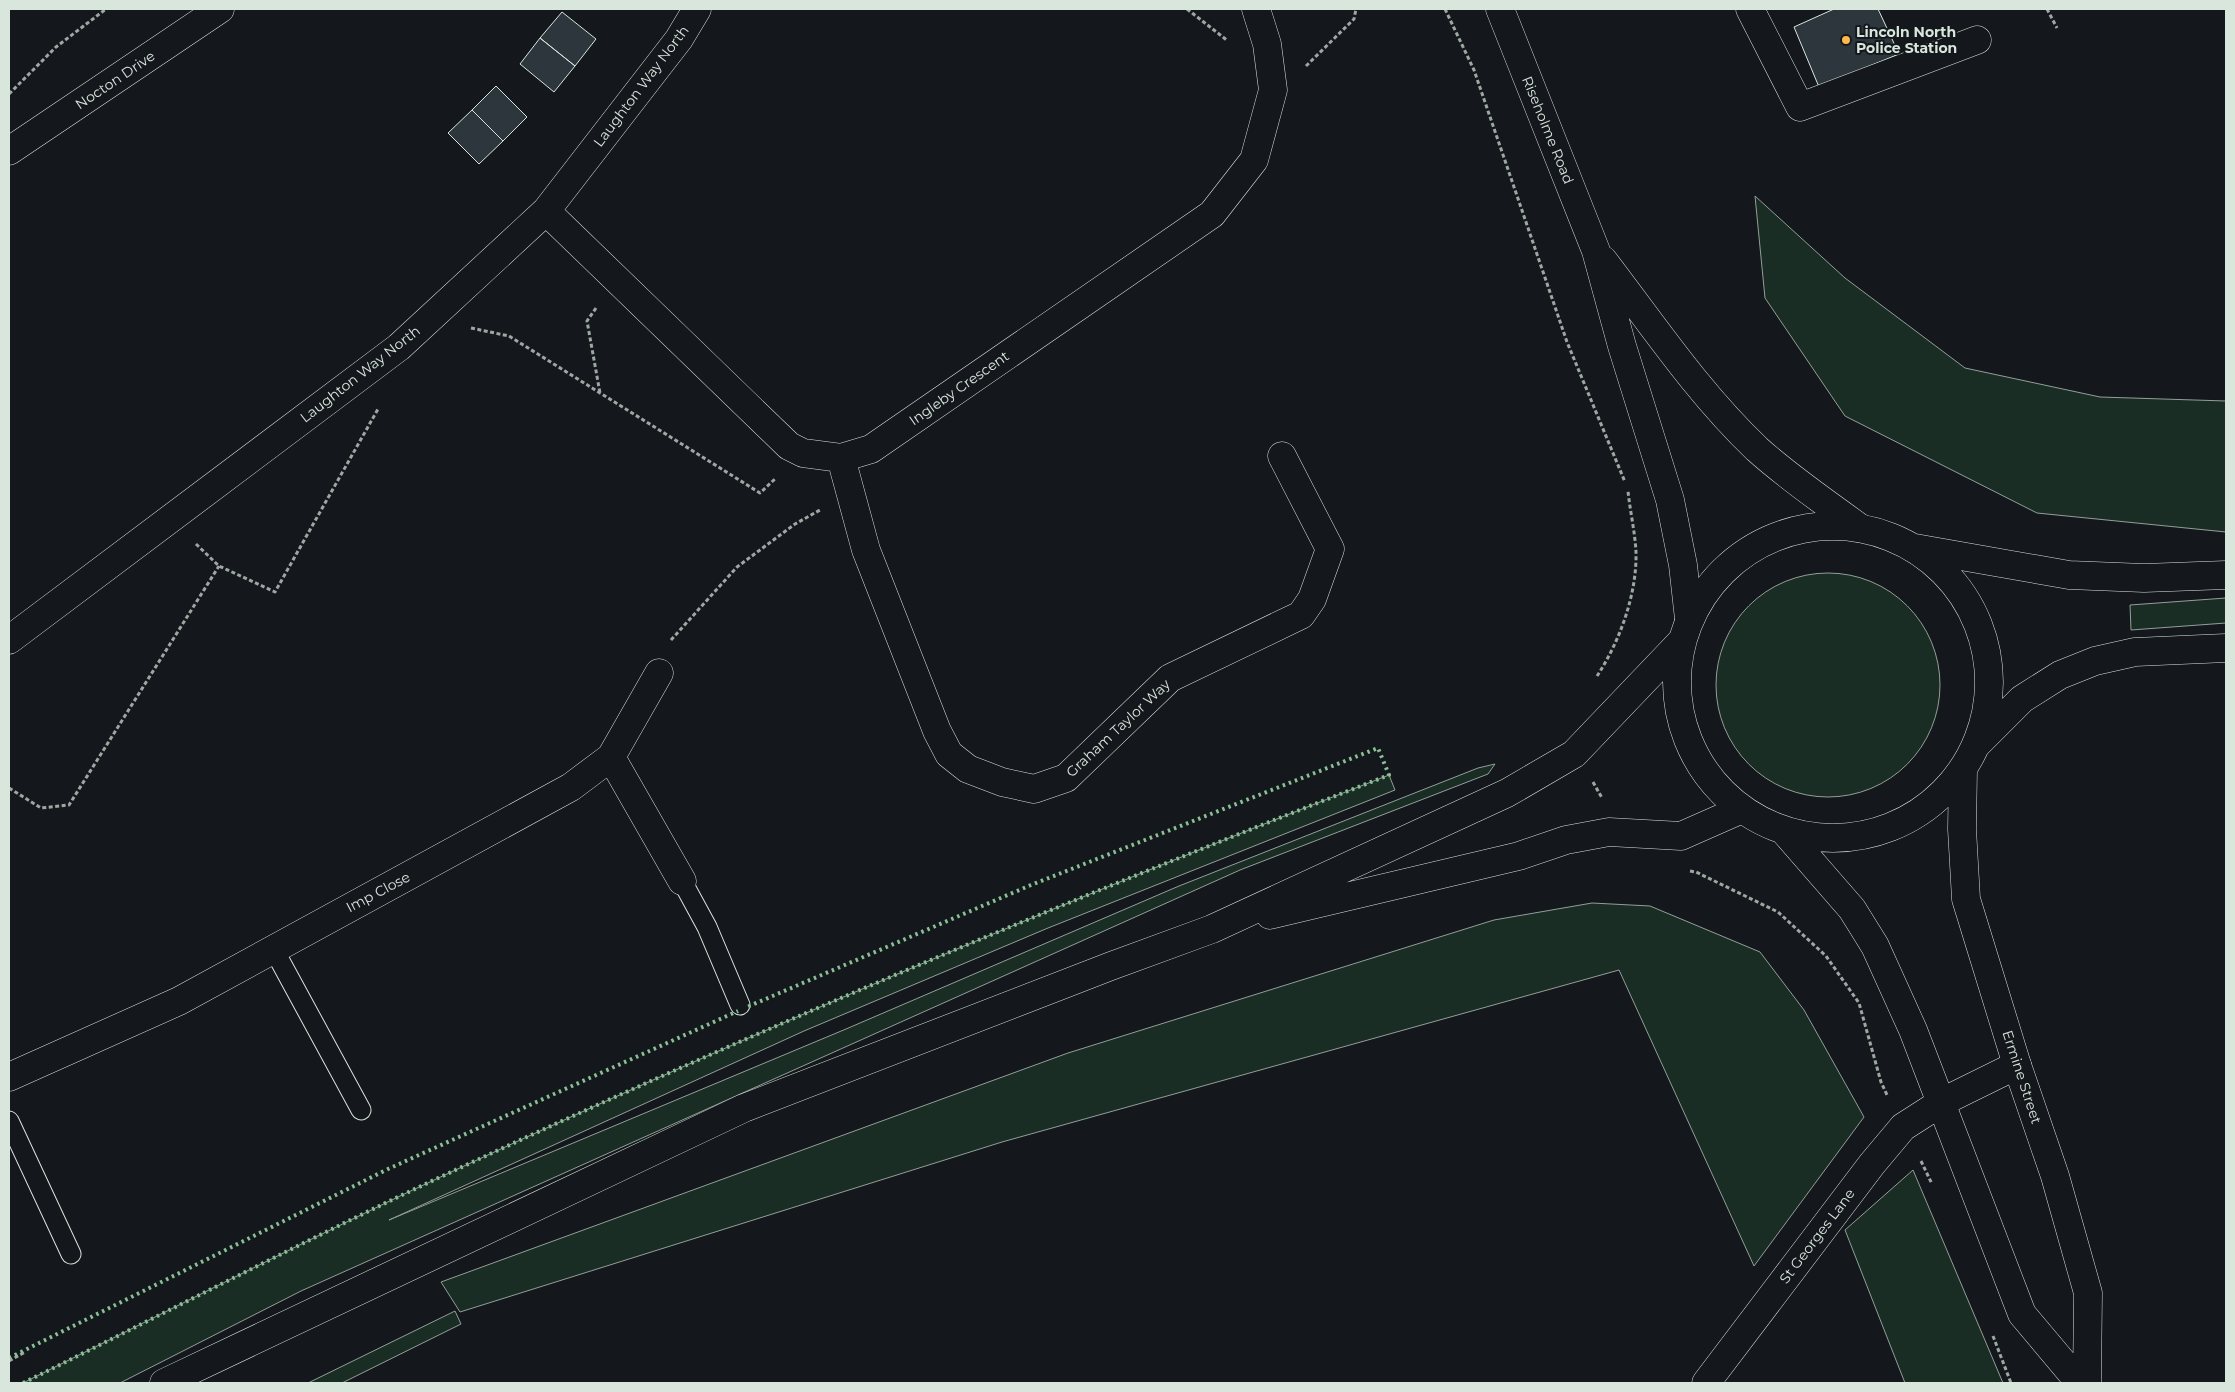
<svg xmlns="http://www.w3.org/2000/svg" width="2235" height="1392" viewBox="0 0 2235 1392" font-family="Montserrat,sans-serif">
<rect width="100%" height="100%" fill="#14181c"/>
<!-- green -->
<path fill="#1a2d24" stroke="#939e99" d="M1755,196l90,82 120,90 135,29 126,4v131l-189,-19 -192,-97 -80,-118z
M1716 685a112 112 0 1 1 224 0a112 112 0 1 1-224 0Z
M2226,598v25l-95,7 -1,-25z
M1495,764l-7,10 -248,96 -939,421 -181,92h-97c125,-62 250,-126 377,-187 324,-153 655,-291 989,-421l6,15 -347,138 -244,103 -415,189 457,-191 333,-143 299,-118z
M1592,903l58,3 110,46 44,58 60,107 -110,149 -135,-296 -617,172 -542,170 -19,-30 627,-229 426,-133z
M1913,1170l90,213h-98l-60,-153z
M455,1311l6,13 -119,59h-34z"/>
<!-- building -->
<path fill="#2c363c" stroke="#d8e6dc" d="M1834,9h44l21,45 -80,33 -25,-60z
M562,12l34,27 -21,27 -35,-28z
M540,38l35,28 -21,26 -34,-28z
M496,86l31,31 -24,24 -31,-31z
M472,110l31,31 -24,23 -31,-31z"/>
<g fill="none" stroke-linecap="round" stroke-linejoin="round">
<!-- service casing -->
<g stroke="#d8e6dc" stroke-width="21">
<path id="service" d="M682,881l25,46 33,78
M273,948l88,162
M9,1121l62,133"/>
</g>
<!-- minor casing -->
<g stroke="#d8e6dc" stroke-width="29">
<path id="minor" d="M1750,9l50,98 177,-67
M9,151l211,-142
M546,211l243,235 14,7 38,5 30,-9 341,-235 42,-54 19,-70 -6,-46 -11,-35
M841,458l25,92 71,181 12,23 19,15 34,13 32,7 32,-11 104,-100 131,-63 11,-16 18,-50 -48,-93
M9,640l390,-293 147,-136 133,-172 18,-30
M611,757l48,-84
M9,1077l170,-76 392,-214 40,-30 71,124
M1706,1383l166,-219 31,-37 39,-25 75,-37"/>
</g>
<!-- secondary casing -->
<g stroke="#d8e6dc" stroke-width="29">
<path id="secondary" d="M1500,9l96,242 26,95 48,154 13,65 6,54
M1603,260c49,64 95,133 154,189 32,29 68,53 103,79"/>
</g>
<!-- trunk casing -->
<g stroke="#d8e6dc" stroke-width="29">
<path id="trunk" d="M1677 682a156 156 0 1 1 312 0a156 156 0 1 1-312 0Z
M1915,548l154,27 75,3 82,-3
M1977,744l45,-45 38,-24 35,-14 40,-9 91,-4
M1963,769l-1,60 4,70 51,166 38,111 33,117 -1,90
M1785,832l67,77 23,37 38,84 109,284 58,69
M1270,915l249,-59 47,-16 43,-8 72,4 59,-26
M164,1383l580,-275 367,-142 101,-37 295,-136 67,-39 106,-111"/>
</g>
<!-- path -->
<path stroke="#9da8a2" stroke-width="3" stroke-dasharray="4 2.5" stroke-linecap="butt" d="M1187,9l41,32
M1445,9l29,61 93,272 58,140
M2047,9l10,19
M1306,66l48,-47 2,-10
M9,94l47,-47 50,-38
M596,308l-9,13 13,72
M471,328l38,8 251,157 16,-15
M196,544l23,22 56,26 103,-183
M671,640l66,-73 58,-43 25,-14
M1597,676c23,-35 40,-82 39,-124 -1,-20 -6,-41 -8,-61
M1593,782l9,16
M9,788l32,20 28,-3 150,-239
M1690,871l6,1 82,40 48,44 33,47 22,79 6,13
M1921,1161l11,23
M1993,1336l18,47
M9,1361l16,-9"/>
<!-- service -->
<use href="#service" stroke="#14181c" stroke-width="19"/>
<!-- minor -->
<use href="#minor" stroke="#14181c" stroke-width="28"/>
<!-- secondary -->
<use href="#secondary" stroke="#14181c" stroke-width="28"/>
<!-- trunk -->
<use href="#trunk" stroke="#14181c" stroke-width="28"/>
<!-- hedge -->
<path stroke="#8ac095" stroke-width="4" stroke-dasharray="2.5 4" stroke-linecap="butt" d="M9,1358l379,-189 350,-158
M23,1383c126,-62 250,-126 377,-187 324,-153 655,-291 989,-421l-11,-27 -347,137 -284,122"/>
</g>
<!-- markers -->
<circle fill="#ffb74d" stroke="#14181c" stroke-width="2" cx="1846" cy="40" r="5"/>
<g text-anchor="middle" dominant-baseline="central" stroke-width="4" stroke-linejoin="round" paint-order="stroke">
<!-- poi labels -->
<g font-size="14" font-weight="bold" fill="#d8e6dc" stroke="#14181c" text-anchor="start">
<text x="1856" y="32">Lincoln North<tspan x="1856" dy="16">Police Station</tspan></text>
</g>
<!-- street labels -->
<g font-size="14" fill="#d8e6dc" stroke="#14181c">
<text transform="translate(115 80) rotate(-34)">Nocton Drive</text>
<text transform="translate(641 86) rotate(-53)">Laughton Way North</text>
<text transform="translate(1548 130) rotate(68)">Riseholme Road</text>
<text transform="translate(360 374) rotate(-38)">Laughton Way North</text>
<text transform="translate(959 388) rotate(-35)">Ingleby Crescent</text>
<text transform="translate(1118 728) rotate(-43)">Graham Taylor Way</text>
<text transform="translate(378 892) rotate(-28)">Imp Close</text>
<text transform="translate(2022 1077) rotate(72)">Ermine Street</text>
<text transform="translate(1817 1236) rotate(-53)">St Georges Lane</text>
</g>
</g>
<!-- border -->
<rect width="2235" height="1392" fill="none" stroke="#d8e6dc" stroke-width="20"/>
</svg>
